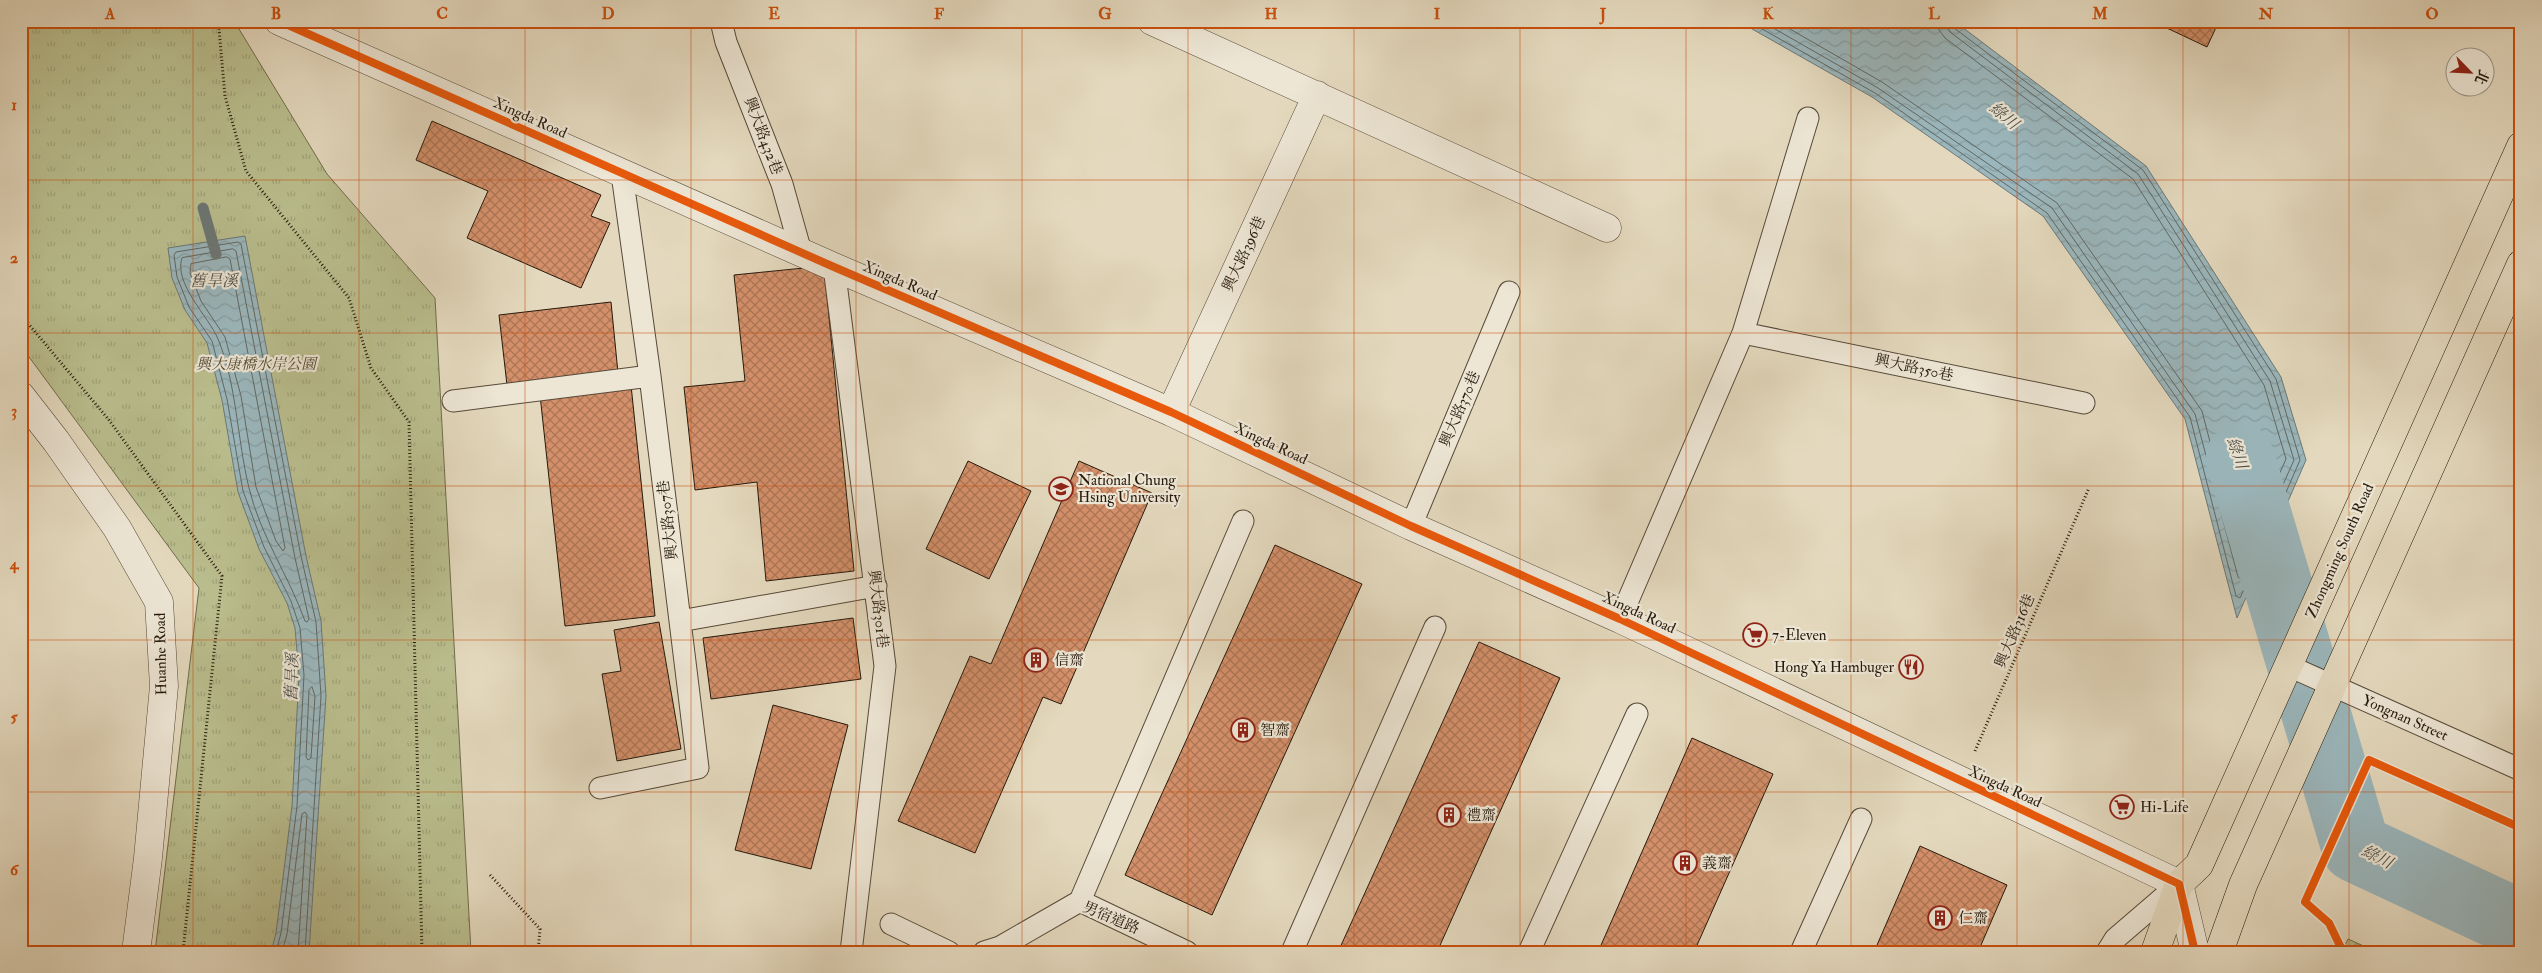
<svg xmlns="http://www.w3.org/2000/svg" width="2542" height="973" viewBox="0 0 2542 973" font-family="'IM FELL Double Pica','Noto Serif TC',serif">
<defs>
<pattern id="grass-tufts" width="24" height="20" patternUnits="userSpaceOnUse" patternTransform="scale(1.25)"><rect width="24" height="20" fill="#babe8e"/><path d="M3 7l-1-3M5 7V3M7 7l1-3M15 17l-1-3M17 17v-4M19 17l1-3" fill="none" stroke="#a0a379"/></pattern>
<pattern id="forest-firs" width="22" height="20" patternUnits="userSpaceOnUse" patternTransform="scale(1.25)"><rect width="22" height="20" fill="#babe8e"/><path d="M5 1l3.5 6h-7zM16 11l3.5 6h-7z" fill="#a0a379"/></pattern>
<pattern id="water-waves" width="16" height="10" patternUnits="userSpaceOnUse" patternTransform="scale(1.25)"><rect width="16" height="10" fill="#9bb7bd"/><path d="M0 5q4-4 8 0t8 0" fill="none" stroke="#859da1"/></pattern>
<pattern id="building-cross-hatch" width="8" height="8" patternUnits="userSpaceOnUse" patternTransform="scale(1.25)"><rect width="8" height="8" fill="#d4906a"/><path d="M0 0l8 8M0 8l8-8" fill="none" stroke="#ac7555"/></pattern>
</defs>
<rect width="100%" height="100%" fill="#e4d9be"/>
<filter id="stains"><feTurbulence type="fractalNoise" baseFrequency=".004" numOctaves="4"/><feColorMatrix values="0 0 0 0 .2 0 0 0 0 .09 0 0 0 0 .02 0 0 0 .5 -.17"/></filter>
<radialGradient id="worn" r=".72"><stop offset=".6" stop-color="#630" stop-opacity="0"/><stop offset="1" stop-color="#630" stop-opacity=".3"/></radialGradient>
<!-- grass -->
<path fill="url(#grass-tufts)" stroke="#706c4c" d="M21,21h201l17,8 88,145 108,124 36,654h-316l44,-364 -178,-242z"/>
<!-- forest -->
<path fill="url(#forest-firs)" stroke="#706c4c" d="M2348,939l29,13h-35z"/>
<!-- water -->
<path fill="url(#water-waves)" stroke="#6c7876" d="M1738,21h216l192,145 135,211 25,83 -69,158 -52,-199 -142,-203 -171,-119z
M245,236l61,320 15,65 5,75 -17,256h-38l5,-19 16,-127 7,-131 -4,-47 -8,-25 -28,-54 -21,-57 -16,-92 -15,-57 -22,-33 -13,-32 -4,-30z"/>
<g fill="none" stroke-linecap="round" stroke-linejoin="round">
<!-- shore -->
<path stroke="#606864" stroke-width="1" d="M1748,21l127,72 172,120 143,204 46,179 4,2 60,-138 -24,-81 -133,-209 -189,-142 -2,-7
M1761,21l117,67 174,120 143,206 43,163 3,2 53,-119 -24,-79 -132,-207 -188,-142 -5,-11
M1776,21l106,61 175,121 145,208 37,143 4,2 43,-97 -22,-74 -131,-206 -188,-141 -6,-8 -1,-9
M233,249l3,2 59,307 14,61 -2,3 -2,-1c-16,-45 -45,-86 -56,-133 -12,-49 -12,-103 -31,-149 -9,-22 -45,-56 -36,-81z
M227,257l3,2 55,289 -2,3 -7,-10 -20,-54 -15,-91 -16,-59 -24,-36 -11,-28 1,-9z
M312,687l3,9 -4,62 -3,2 -2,-3 3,-67z
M276,952l5,-19 16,-127 7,-131 -4,-47 -9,-27 -27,-54 -21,-56 -16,-92 -15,-58 -23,-34 -12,-30 -3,-22 2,-3 62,-10 3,2 60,312 15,66 5,74 -16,256
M282,952l5,-18 15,-120 3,-2 2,3 -9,137"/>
<!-- stream -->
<path stroke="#6c7876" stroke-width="11" d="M203,208l13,46"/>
<!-- river -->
<path stroke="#9bb7bd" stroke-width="69" d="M2240,458l116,390 165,77"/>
</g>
<!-- building -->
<path fill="url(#building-cross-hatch)" stroke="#26190b" d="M2152,21h67l-12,26z
M432,121l169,74 -10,21 19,7 -29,65 -114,-50 21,-47 -72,-31z
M824,266l30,305 -88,10 -9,-99 -62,8 -11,-103 61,-6 -11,-106z
M611,302l7,71 -111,12 -8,-70z
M631,385l24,231 -90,10 -25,-231z
M968,461l63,30 -42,88 -63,-30z
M1079,461l73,32 -91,211 -18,-7 -68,156 -77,-32 72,-165 21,8z
M1275,545l87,39 -150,331 -87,-40z
M853,618l8,61 -150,20 -8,-61z
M659,622l22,127 -64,12 -15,-87 19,-3 -7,-41z
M1479,642l81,36 -123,274h-99z
M773,705l75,20 -37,144 -76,-19z
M1692,738l81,36 -79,178h-96z
M1920,846l87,39 -29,67h-104z"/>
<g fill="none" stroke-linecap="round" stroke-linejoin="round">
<!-- lane casing -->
<g stroke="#564938" stroke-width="23">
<path id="lane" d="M721,21l5,21 56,142 19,68
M834,267l51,399 -34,286
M1743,333l65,-215
M453,401l197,-25
M1411,526l98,-234
M1620,619l123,-286 341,70
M680,621l196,-35
M2289,666l232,104
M600,788l98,-20 -48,-392 -28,-202
M1080,901l163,-380
M891,924l58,28
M984,952l16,-5 80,-46 107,51
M1292,952l143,-325
M1529,952l108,-238
M1801,952l60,-133
M2107,952l8,-13 64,-55"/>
</g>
<!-- street casing -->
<g stroke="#564938" stroke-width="29">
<path id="street" d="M279,21l555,246 337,145 240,114 209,93 559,265 16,68
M1152,21l455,207
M21,396l35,45 61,87 42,74 5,84 -16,172 -12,94
M1171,412l146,-317"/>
</g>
<!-- primary casing -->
<g stroke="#26190b" stroke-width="29">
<path id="primary" d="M2155,952l24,-68 20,-19 322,-719
M2219,952l24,-67 278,-621"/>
</g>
<!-- path -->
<path stroke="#26190b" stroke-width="3" stroke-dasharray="1 2.5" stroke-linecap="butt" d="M203,21l16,8 6,67 21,75 103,127 22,70 38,54 13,530
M21,315l88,105 113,156 -39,376
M1975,751l114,-263
M490,875l50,54 -2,23"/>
<!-- lane -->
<use href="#lane" stroke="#ede6d5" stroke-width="21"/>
<!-- street -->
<use href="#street" stroke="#ede6d5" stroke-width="28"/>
<!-- primary -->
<use href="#primary" stroke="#e4d9be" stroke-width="28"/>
<!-- cycleway casing -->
<g stroke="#ede6d5" stroke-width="11">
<path id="cycleway" d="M279,21l555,246 337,145 240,114 209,93 559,265 16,68
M2343,952l-14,-29 -24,-21 64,-142 152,68"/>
</g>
<!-- cycleway -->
<use href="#cycleway" stroke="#e8590c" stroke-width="8"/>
</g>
<!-- grid -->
<path fill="none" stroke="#cb4f0c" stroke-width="1" stroke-opacity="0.55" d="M193,21v931M359,21v931M525,21v931M691,21v931M856,21v931M1022,21v931M1188,21v931M1354,21v931M1520,21v931M1686,21v931M1851,21v931M2017,21v931M2183,21v931M2349,21v931M21,180h2500M21,333h2500M21,486h2500M21,640h2500M21,792h2500"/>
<!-- icons -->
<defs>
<g id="university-ring" transform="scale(1.25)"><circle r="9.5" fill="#ede6d5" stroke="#8f2418" stroke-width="1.5"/><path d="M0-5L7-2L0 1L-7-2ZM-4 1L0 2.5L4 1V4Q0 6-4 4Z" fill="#8f2418"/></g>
<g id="supermarket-ring" transform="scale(1.25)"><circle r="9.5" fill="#ede6d5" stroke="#8f2418" stroke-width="1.5"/><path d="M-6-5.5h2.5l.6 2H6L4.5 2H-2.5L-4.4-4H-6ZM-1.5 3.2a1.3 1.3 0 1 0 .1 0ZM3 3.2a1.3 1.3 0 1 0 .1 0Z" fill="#8f2418"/></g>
<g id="building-ring" transform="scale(1.25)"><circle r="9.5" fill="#ede6d5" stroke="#8f2418" stroke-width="1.5"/><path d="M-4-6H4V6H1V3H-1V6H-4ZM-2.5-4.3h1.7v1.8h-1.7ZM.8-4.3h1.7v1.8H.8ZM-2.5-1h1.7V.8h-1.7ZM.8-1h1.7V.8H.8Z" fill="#8f2418"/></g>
<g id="restaurant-ring" transform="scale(1.25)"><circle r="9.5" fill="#ede6d5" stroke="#8f2418" stroke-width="1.5"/><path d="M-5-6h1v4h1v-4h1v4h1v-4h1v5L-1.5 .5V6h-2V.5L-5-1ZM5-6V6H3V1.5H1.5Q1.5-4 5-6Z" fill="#8f2418"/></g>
</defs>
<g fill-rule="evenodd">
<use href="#university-ring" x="1061" y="489"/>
<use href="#supermarket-ring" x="1755" y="635"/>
<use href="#building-ring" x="1036" y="660"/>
<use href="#restaurant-ring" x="1911" y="667"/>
<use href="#building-ring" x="1243" y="730"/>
<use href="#supermarket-ring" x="2122" y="807"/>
<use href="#building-ring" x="1449" y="815"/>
<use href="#building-ring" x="1685" y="863"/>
<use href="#building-ring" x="1940" y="918"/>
</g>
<g text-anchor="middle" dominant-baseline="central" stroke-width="4.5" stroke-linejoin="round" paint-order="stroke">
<!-- street labels -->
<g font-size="15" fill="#26190b" stroke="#ede6d5">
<text transform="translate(530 118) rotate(24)">Xingda Road</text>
<text transform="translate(763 136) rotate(69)">興大路432巷</text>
<text transform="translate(1244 254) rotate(-65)">興大路396巷</text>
<text transform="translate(900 281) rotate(23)">Xingda Road</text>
<text transform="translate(1914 368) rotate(12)">興大路350巷</text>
<text transform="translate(1460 409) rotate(-67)">興大路370巷</text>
<text transform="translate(1271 444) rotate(25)">Xingda Road</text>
<text transform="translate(668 520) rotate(-97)">興大路307巷</text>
<text transform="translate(2340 551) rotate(-66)">Zhongming South Road</text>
<text transform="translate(878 609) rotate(83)">興大路301巷</text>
<text transform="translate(1639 613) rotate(25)">Xingda Road</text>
<text transform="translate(2015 631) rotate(-67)">興大路316巷</text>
<text transform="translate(161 654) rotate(-91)">Huanhe Road</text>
<text transform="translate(2405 718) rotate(24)">Yongnan Street</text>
<text transform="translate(2005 787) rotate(25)">Xingda Road</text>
<text transform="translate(1111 918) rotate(23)">男宿道路</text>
</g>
<!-- park labels -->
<g font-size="15" font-style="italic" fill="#524b32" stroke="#ede6d5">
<text x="256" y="364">興大康橋水岸公園</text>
</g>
<!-- poi labels -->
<g font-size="15" fill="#26190b" stroke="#ede6d5" text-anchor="start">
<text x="1078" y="480">National Chung<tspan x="1078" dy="17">Hsing University</tspan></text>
<text x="1772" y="635">7-Eleven</text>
<text x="1054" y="660">信齋</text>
<text x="1894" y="667" text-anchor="end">Hong Ya Hambuger</text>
<text x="1260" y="730">智齋</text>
<text x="2140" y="807">Hi-Life</text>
<text x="1466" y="815">禮齋</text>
<text x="1702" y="863">義齋</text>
<text x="1958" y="918">仁齋</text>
</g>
<!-- water labels -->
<g font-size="16" font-style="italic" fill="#4f5049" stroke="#ede6d5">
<text transform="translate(2004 116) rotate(40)">綠川</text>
<text x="214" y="281">舊旱溪</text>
<text transform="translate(2237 453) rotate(71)">綠川</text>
<text transform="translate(292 677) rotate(-88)">舊旱溪</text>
<text transform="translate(2377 857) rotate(27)">綠川</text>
</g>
</g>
<!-- margin -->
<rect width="2542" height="973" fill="none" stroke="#e4d9be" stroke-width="55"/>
<!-- north arrow -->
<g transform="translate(2470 72) rotate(114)"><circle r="24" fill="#ede6d5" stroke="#9d9484"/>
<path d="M0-4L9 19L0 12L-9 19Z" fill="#8f2418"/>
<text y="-8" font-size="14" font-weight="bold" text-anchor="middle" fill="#26190b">北</text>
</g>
<rect x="28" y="28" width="2486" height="918" fill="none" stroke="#cb4f0c" stroke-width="2"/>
<g font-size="16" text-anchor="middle" font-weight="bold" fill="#cb4f0c">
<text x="110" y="19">A</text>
<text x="276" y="19">B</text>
<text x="442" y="19">C</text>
<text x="608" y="19">D</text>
<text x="774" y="19">E</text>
<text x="939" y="19">F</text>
<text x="1105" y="19">G</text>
<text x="1271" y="19">H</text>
<text x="1437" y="19">I</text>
<text x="1603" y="19">J</text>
<text x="1768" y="19">K</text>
<text x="1934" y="19">L</text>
<text x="2100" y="19">M</text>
<text x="2266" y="19">N</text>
<text x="2432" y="19">O</text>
<text x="14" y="110">1</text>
<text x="14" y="263">2</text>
<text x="14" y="416">3</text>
<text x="14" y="569">4</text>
<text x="14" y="722">5</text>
<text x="14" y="875">6</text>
</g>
<rect width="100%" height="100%" filter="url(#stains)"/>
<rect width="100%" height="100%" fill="url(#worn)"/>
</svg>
